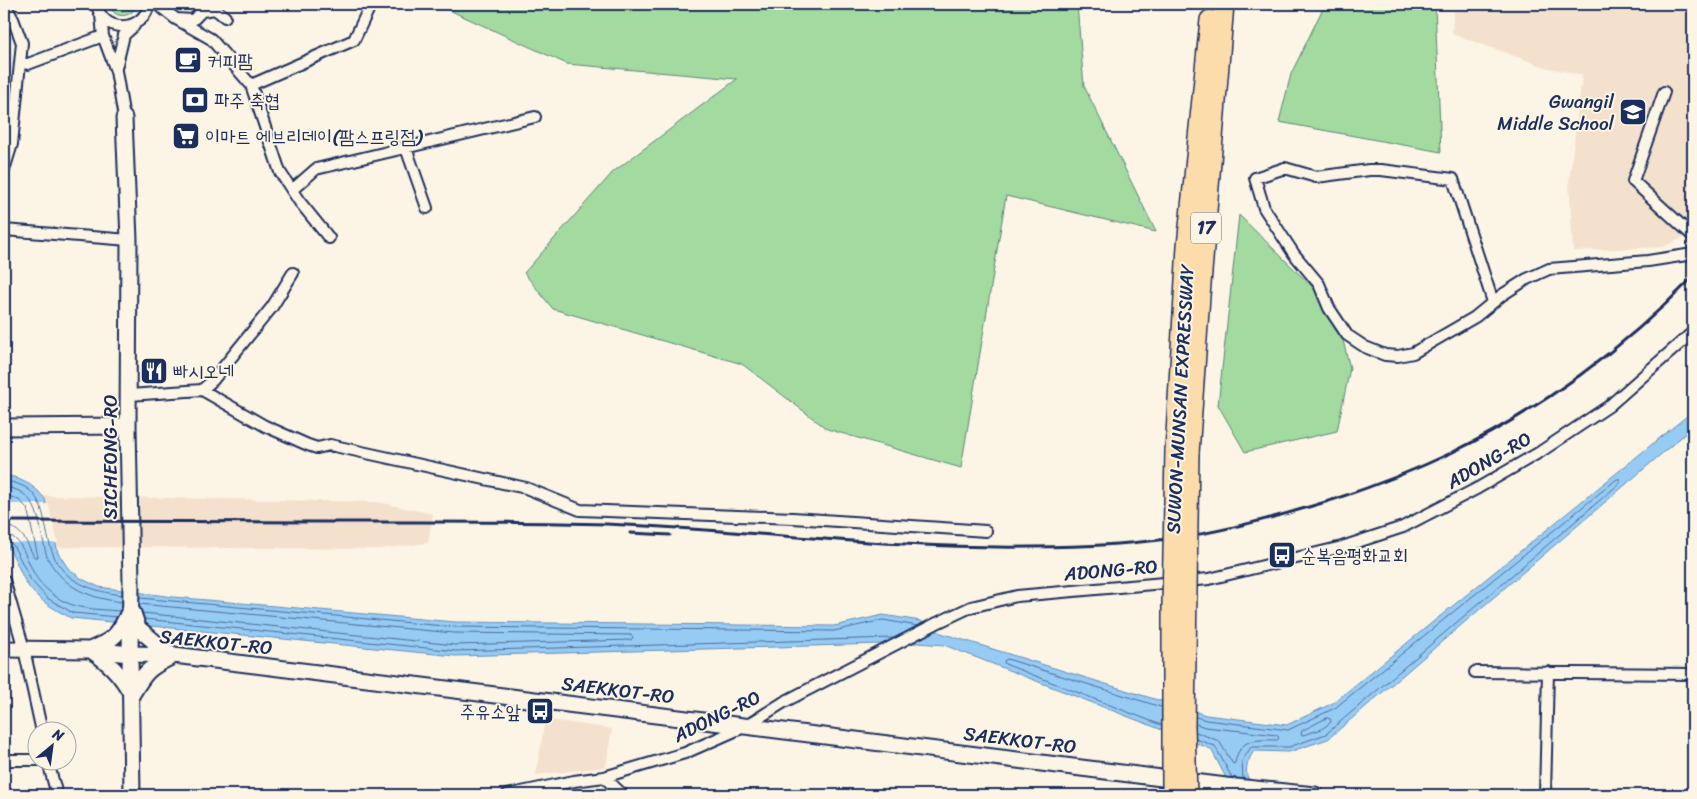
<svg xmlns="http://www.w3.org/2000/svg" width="1697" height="799" viewBox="0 0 1697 799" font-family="Sriracha,'Poor Story',sans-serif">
<rect width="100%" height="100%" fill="#fcf5e5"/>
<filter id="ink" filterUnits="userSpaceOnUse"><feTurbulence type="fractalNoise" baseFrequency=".02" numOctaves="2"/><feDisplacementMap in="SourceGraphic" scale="10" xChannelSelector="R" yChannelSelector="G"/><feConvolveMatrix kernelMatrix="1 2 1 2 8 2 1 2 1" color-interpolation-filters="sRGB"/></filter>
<g filter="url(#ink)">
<!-- built -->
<path fill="#f4e1cd" d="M1454,4h239v229l-30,14 -90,4 -4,-70 13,-106 -34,-7 -96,-34z
M4,495l374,7 55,12 -5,29 -49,6 -274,-2 -101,1z
M545,719l67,10 -6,38 -70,8z"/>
<!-- green -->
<path fill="#a2da9f" stroke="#5e847e" d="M109,4h28c-5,15 -24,16 -28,0z
M436,4h641l7,82 72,146 -150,-36 -45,272 -134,-39 -85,-65 -189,-55 -29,-36 89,-101 124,-93 -170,-15z
M1325,4h110l6,148 -162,-30 12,-48z
M1239,215l96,94 15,59 -13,63 -92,21 -27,-47z"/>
<!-- water -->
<path fill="#96cbf4" stroke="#658db8" d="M1693,411v16l-365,312 -39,13 -35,-1c-13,20 -7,25 2,44h-21l-24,-46 -267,-104 -26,-2 -463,13 -384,-38c-17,-9 -36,-19 -46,-37 -7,-13 -11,-28 -21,-38v-67l10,1 15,7 9,7 7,8 13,54 10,15 14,11 17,8 74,10 282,25 379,4 49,-11 38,6 20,12 265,82 81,10 46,-22z"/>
<!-- pier -->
<path fill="#fcf5e5" d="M4,504h44l10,39h-54z"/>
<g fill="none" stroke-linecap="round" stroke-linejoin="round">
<!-- shore -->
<path stroke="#4c6d9a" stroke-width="1" d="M4,481c46,5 36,40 49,73 10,28 42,38 69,41
M4,487c33,3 34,31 40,57 1,5 2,11 4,15 17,30 42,39 74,43
M4,494l15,6 8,8 11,49h-4c-7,-14 -12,-30 -30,-31
M4,534c18,1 23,28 31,41 3,6 10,13 15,17 20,18 45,17 70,19
M4,540l4,1 5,4 18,35 16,18 26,15 44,4
M140,598l315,29 379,4 49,-11 35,6
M139,604l315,29 177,2 2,2 -2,3 -176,5 -313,-32
M144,619l312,32 437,-13
M1161,707l-154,-48 -3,2 1,3 156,61
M1196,717l10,3 82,10 47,-22 282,-229h3v4l-294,251 -37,13h-38l-9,14 1,18
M1327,718l3,1 1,3 -9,7 -19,6 -2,-1 1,-3z
M1196,724l9,3 72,8 2,3 -2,2c-21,0 -37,-3 -42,23l-2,1 -14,-23 -23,-9
M1196,739l19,7 17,32"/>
<!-- street casing -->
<g stroke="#1b2f5e" stroke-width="14">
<path id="street" d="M97,4c4,30 47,29 52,0
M157,4l19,15 17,1 9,-9 13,-2 10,8
M101,15l2,21 13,35 8,47
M176,19l35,20 40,46 29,87 19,29 30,37
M21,62l7,2 75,-28
M116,68l8,-33 10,-9
M251,85l103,-45 17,-36
M1664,92l-31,89 60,55
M406,148l21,60
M4,170l8,-26 10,-101 -9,-24 -8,-15
M292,190l24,-21 219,-52
M4,230l125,10
M1493,302l-40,-123 -72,-9h-12l-53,7 -31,-9 -30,10 9,30 30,46 25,30 10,24 18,27 18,12 20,8 13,1 15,-3 62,-36 27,-22 25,-16 22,-10 99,-8 45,-7
M202,390l63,36 43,19 9,3 13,-3 196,43 54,22 213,8 193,13
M129,395l73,-5 11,-10 59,-73 21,-34
M4,580l20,69 18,83
M1475,672l218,2
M4,760h34
M48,762l9,33
M604,777l19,18
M507,795l67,-14 30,-4 81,-24 61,-27 38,-24 153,-79 34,-16 46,-11 192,-17 133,-32 61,-20 75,-39 62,-36 69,-46 84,-74
M1545,795l3,-123"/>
</g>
<!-- secondary casing -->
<g stroke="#1b2f5e" stroke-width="19">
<path id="secondary" d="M124,118l5,122 -1,186 3,157 -1,71 2,141
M4,427l124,-1
M133,613l5,15 19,16 16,11
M4,649l87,1 39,4 44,1 1052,131 89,9
M92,649c22,-9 27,-15 37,-37
M91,650c18,13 29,23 40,43
M132,694c13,-22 16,-26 39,-37"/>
</g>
<!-- highway casing -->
<g stroke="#1b2f5e" stroke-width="22">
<path id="highway" d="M1175,451l12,-205 23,-226
M1189,453l11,-157 24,-292"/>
</g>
<!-- street -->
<use href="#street" stroke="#fcf5e5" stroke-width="10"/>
<!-- secondary -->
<use href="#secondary" stroke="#fcf5e5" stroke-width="15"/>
<!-- highway -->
<use href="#highway" stroke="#fddcac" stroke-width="19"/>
<!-- rail -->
<path stroke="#1b2f5e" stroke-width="3" d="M4,521c109,0 218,0 327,1 92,0 183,-1 275,2 141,6 284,25 424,23 53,0 107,-3 159,-11 50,-8 98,-22 146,-37 39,-13 78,-28 116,-46 89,-43 173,-105 242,-176
M630,533l40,2"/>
<!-- highway-bridge casing -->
<g stroke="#1b2f5e" stroke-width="22" stroke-linecap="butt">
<path id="highway-bridge" d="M1172,795v-190l3,-154
M1187,795l-2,-69 4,-273"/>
</g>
<!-- highway-bridge -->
<use href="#highway-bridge" stroke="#fddcac" stroke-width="19"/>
</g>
</g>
<!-- icons -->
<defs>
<g id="cafe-square" transform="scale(1.4375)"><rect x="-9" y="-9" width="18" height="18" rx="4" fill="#1b2f5e" stroke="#fcf5e5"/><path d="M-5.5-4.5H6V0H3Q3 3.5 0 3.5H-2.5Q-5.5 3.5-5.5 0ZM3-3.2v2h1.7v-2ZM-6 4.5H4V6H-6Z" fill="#fff"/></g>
<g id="bank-square" transform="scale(1.4375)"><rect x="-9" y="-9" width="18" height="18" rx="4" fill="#1b2f5e" stroke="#fcf5e5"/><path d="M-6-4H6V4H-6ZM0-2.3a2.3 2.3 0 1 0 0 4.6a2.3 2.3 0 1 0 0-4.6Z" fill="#fff"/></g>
<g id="school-square" transform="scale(1.4375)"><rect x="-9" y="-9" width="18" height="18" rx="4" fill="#1b2f5e" stroke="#fcf5e5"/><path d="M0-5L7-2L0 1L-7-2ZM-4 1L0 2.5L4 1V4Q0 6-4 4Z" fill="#fff"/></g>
<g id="supermarket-square" transform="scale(1.4375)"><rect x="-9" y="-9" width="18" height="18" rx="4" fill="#1b2f5e" stroke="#fcf5e5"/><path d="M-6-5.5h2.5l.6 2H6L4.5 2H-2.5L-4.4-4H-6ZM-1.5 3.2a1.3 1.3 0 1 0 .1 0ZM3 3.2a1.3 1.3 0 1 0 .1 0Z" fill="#fff"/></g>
<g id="restaurant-square" transform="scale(1.4375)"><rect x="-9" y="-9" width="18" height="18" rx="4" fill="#1b2f5e" stroke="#fcf5e5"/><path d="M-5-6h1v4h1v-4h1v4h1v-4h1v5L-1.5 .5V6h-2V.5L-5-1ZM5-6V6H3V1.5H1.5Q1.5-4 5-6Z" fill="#fff"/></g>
<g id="bus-square" transform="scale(1.4375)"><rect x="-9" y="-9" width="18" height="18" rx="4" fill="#1b2f5e" stroke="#fcf5e5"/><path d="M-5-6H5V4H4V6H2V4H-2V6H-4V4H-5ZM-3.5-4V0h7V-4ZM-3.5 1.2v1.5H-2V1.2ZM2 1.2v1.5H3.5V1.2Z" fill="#fff"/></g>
</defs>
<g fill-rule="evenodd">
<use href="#cafe-square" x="188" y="60"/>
<use href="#bank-square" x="195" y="100"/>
<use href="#school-square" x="1633" y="112"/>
<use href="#supermarket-square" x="186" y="136"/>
<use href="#restaurant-square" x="154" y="371"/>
<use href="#bus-square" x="1282" y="555"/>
<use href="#bus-square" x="540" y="711"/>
</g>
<g text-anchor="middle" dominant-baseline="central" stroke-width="4" stroke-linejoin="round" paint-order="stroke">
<!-- shield labels -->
<rect fill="#fcf5e5" stroke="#5e6a86" stroke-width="1" x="1191" y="212.5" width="30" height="31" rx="4"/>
<g font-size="18" font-weight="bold" fill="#1b2f5e">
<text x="1206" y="228">17</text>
</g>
<!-- poi labels -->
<g font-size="19" fill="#1b2f5e" stroke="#fcf5e5" text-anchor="start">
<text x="207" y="60">커피팜</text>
<text x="214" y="100">파주 축협</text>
<text x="1614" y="101" text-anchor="end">Gwangil<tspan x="1614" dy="22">Middle School</tspan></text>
<text x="205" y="136">이마트 에브리데이(팜스프링점)</text>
<text x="173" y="371">빠시오네</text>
<text x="1301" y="555">순복음평화교회</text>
<text x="521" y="711" text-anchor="end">주유소앞</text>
</g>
<!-- street labels -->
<g font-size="19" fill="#1b2f5e" stroke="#fcf5e5">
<text transform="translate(1180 399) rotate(-87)">SUWON-MUNSAN EXPRESSWAY</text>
<text transform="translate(110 457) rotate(-90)">SICHEONG-RO</text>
<text transform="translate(1489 460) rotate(-30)">ADONG-RO</text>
<text transform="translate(1111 570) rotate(-5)">ADONG-RO</text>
<text transform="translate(216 642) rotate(6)">SAEKKOT-RO</text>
<text transform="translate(618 690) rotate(7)">SAEKKOT-RO</text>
<text transform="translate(717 716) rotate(-26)">ADONG-RO</text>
<text transform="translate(1020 740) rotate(7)">SAEKKOT-RO</text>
</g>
</g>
<!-- margin -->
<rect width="1697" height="799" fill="none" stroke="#fcf5e5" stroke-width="20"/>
<rect x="10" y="10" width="1677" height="779" fill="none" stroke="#1b2f5e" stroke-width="2" filter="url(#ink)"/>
<!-- north arrow -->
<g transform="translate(52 746) rotate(29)"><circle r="24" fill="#fcf5e5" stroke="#a2a6af"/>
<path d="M0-4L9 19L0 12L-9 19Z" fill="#1b2f5e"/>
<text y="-8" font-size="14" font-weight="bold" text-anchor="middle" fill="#1b2f5e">N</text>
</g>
</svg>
